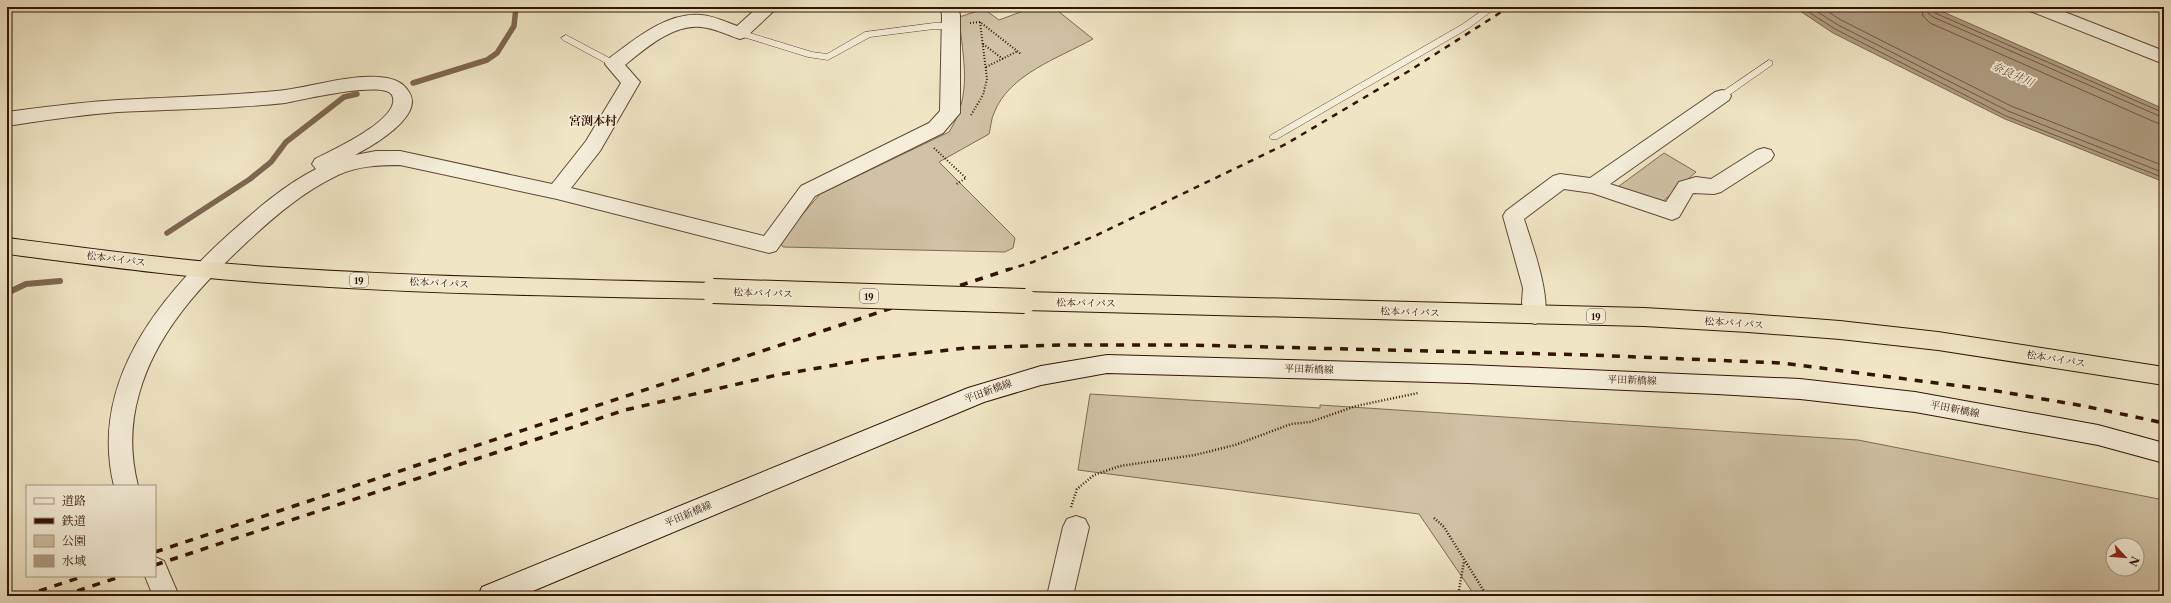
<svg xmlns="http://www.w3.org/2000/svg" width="2171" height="603" viewBox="0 0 2171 603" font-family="'Libre Caslon Text','Noto Serif JP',serif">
<rect width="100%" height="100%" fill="#f0e6c6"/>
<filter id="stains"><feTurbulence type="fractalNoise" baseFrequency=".005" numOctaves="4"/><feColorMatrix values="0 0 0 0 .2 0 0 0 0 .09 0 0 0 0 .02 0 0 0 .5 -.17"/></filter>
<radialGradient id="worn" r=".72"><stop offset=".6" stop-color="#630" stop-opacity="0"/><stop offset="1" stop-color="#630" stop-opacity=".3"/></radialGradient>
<!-- green -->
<path fill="#d0c2a5" stroke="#826a55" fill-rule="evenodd" d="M1034,7h19l40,32c-34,19 -84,35 -99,74 -3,6 -3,14 -5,21l-50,28 76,76 -2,10 -8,4 -222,-5 -4,-5 41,-48 129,-62c24,-38 14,-72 10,-115l25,-8 15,11z
M1664,153l32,19 -35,31 -46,-14z
M1090,394l230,14v-3l538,35 306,60v96h-689l-56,-82 -341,-44zM2113,545h24v24h-24z"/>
<!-- water -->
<path fill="#b09e84" stroke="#7e6651" d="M1794,7h138l232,102v73l-159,-63 -172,-86z"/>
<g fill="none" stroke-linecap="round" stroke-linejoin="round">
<!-- shore -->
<path stroke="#725844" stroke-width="1" d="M1801,7l34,22 171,87 158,62
M1810,7l28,18 170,86 156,62
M1821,7l20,13 170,86 153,60
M1921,7l2,9 7,7 227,100 7,1
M1927,7l1,6 5,4 231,101
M1932,7l3,6 229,100"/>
<!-- stream-far1 -->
<path stroke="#7e6651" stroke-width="5.5" d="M413,83l74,-23 10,-7 17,-27 2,-19
M167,233l83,-54 21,-17 15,-20 58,-45 13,-3"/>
<!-- stream -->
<path stroke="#7e6651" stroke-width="6" d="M7,293l19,-9 34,-3"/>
<!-- service casing -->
<g stroke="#624835" stroke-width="1">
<path id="service" d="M1145,7h10l-6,4 -3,-1z
M1487,7h10l-28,21 -192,111h-6l-2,-2 2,-2 192,-111z
M934,23h17l4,3 -4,3h-17l-64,8 -42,23 -20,-3 -71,-22 -1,-2 4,-3 72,22 15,2 38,-22z
M566,35l51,27 2,2 -2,2h-6l-48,-26 -2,-2z
M1769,60l3,1v4l-47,33h-6l-2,-2 2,-2z"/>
</g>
<!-- minor casing -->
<g stroke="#624835" stroke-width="2">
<path id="minor" d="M758,7h20l-32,30 -6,2c-13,-4 -25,-11 -39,-12 -28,-3 -55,21 -76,38l15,17 -40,69 -29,37 193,48 37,-50 128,-63 11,-12 2,-96 -2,-8h18l2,8v98l-17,20 -128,63 -39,55 -7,2 -212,-54 -157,-34c-22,0 -42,1 -62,10 -34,16 -63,41 -90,66 -46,43 -92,91 -109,153 -9,31 -9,60 -1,92h-24c-25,-102 43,-187 115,-252 27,-24 54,-48 87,-65l-4,-5 3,-5c16,-8 89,-41 77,-64 -8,-15 -91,5 -107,8 -55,6 -111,6 -167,9 -37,3 -74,8 -111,14v-14c37,-5 74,-10 111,-12 53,-3 105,-4 158,-9 34,-3 77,-19 111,-13 10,2 16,5 22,14 16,24 -37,54 -54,63l21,-4h24l152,33 34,-43 35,-58 -16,-19 2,-4c27,-20 59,-48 94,-45 13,1 25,7 36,11z
M2027,7h25l112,44v13l-134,-53z
M1722,90l7,2 2,4 -2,4 -119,84 56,18 13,-20 17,-5 15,2 46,-29 7,-2 7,2 3,5 -3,5 -50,32 -7,2 -21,-1 -14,24 -7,3 -80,-27 -28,-4 -40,30c7,22 29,82 19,102l-8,3 -8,-3 -3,-6 -2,-13 1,-14 -20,-72 3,-5 47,-35 7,-2 30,4 125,-86z
M1076,516l9,3 4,8 -16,69h-26l16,-69 4,-8z
M155,557l9,4 15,35h-26l-8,-20h10z"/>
</g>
<!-- secondary casing -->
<g stroke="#331305" stroke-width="2">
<path id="secondary" d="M1107,355l361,10 332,14 115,13 183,33 66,18v20l-66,-18 -183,-33 -115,-13 -83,-5 -249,-11 -361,-10 -66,12 -57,17 -463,194h-43l4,-9 486,-199 73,-22z"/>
</g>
<!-- trunk casing -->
<g stroke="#331305" stroke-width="2">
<path id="trunk" d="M7,238c87,11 174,23 262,29 148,10 296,12 444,16l8,2 3,6 -3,6 -8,2c-148,-3 -297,-5 -444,-16 -88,-6 -175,-18 -262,-29z
M1025,292l619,16 104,6 92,7 98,11 226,35v18l-226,-35 -98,-11 -92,-7 -104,-6 -619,-16 -8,-3 -3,-6 3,-6z"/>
</g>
<!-- path-far1 -->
<path stroke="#331305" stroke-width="2" stroke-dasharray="1 2" stroke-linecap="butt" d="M970,23l10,-1 41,32
M983,44l20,15
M986,67l32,-16
M971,115l12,-20 4,-16 -7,-57
M934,148l32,30 -11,7"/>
<!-- path -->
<path stroke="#331305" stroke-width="2.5" stroke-dasharray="1 2" stroke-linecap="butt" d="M1071,507l6,-18 17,-14 26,-9 75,-11 40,-10 56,-21 19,-2 46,-16 62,-13
M1434,518l10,9 43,69
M1458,596l6,-35"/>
<!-- service -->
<use href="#service" fill="#f5efda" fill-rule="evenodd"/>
<!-- minor -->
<use href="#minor" fill="#f5efda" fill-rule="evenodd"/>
<!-- secondary -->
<use href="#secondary" fill="#f5efda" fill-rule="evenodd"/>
<!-- trunk -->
<use href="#trunk" fill="#f0e6c6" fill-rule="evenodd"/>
<!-- rail-far1 -->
<path stroke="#331305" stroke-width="2.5" stroke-dasharray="6 6" stroke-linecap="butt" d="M1007,270l26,-8 64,-27 189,-91 123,-73 100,-64"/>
<!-- rail -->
<path stroke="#331305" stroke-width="3.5" stroke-dasharray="8 8" stroke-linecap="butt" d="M155,552l855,-283
M155,565l470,-155 152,-35 100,-17 89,-10 94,-3h128l402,10 192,8 209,27 93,16 80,17
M24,596l60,-20
M62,596l60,-20"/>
<!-- trunk-bridge casing -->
<g stroke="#331305" stroke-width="26" stroke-linecap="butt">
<path id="trunk-bridge" d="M713,291l312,10"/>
</g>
<!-- trunk-bridge -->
<use href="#trunk-bridge" stroke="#f0e6c6" stroke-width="24"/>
</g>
<g text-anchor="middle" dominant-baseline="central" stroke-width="3.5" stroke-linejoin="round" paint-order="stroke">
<!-- shield labels -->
<g fill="#f5efda" stroke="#6d5545" stroke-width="1">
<rect x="350" y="273" width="18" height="14" rx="3"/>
<rect x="860" y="289" width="18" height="14" rx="3"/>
<rect x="1587" y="309" width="18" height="14" rx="3"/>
</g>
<g font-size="9" font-weight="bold" fill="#331305">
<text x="359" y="280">19</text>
<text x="869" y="296">19</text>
<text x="1596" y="316">19</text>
</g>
<!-- street labels -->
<g font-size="10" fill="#331305" stroke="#f5efda">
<text transform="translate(116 259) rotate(7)">松本バイパス</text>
<text transform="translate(439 283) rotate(3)">松本バイパス</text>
<text transform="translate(763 293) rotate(2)">松本バイパス</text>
<text transform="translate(1086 303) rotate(1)">松本バイパス</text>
<text transform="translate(1410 312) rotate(2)">松本バイパス</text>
<text transform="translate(1734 323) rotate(4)">松本バイパス</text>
<text transform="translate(2056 359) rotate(9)">松本バイパス</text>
<text transform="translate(1309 369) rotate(2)">平田新橋線</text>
<text transform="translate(1632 380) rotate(2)">平田新橋線</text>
<text transform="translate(988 391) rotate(-20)">平田新橋線</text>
<text transform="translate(1955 409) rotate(11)">平田新橋線</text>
<text transform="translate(688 514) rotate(-23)">平田新橋線</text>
</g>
<!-- water labels -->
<g font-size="11" font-style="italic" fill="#654b38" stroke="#f5efda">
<text transform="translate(2013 74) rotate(24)">奈良井川</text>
</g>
<!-- quarter labels -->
<g font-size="12" font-weight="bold" fill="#331305" stroke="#f5efda">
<text x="593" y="120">宮渕本村</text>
</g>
</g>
<!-- margin -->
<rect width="2171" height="603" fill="none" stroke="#f0e6c6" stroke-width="24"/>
<rect x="8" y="8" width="2155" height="587" fill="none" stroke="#331305" stroke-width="2"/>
<rect x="12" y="12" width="2147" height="579" fill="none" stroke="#331305"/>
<!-- legend -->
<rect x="26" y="485" width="130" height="92" fill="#f5efda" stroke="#a79785"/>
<rect x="34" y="498" width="20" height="6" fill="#f5efda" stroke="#a79785"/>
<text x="62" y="505" font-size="12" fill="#331305">道路</text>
<rect x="34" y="518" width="20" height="6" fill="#331305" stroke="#a79785"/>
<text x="62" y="525" font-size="12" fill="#331305">鉄道</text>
<rect x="34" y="535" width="20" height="12" fill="#d0c2a5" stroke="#a79785"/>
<text x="62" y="545" font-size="12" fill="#331305">公園</text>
<rect x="34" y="555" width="20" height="12" fill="#b09e84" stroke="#a79785"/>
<text x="62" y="565" font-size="12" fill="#331305">水域</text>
<!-- north arrow -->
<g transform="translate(2125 557) rotate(116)"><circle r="19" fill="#f5efda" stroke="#a79785"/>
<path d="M0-3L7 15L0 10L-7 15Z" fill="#8f2418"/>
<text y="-6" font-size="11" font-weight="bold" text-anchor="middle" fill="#331305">N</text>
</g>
<rect width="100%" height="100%" filter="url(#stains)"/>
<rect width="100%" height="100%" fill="url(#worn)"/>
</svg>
